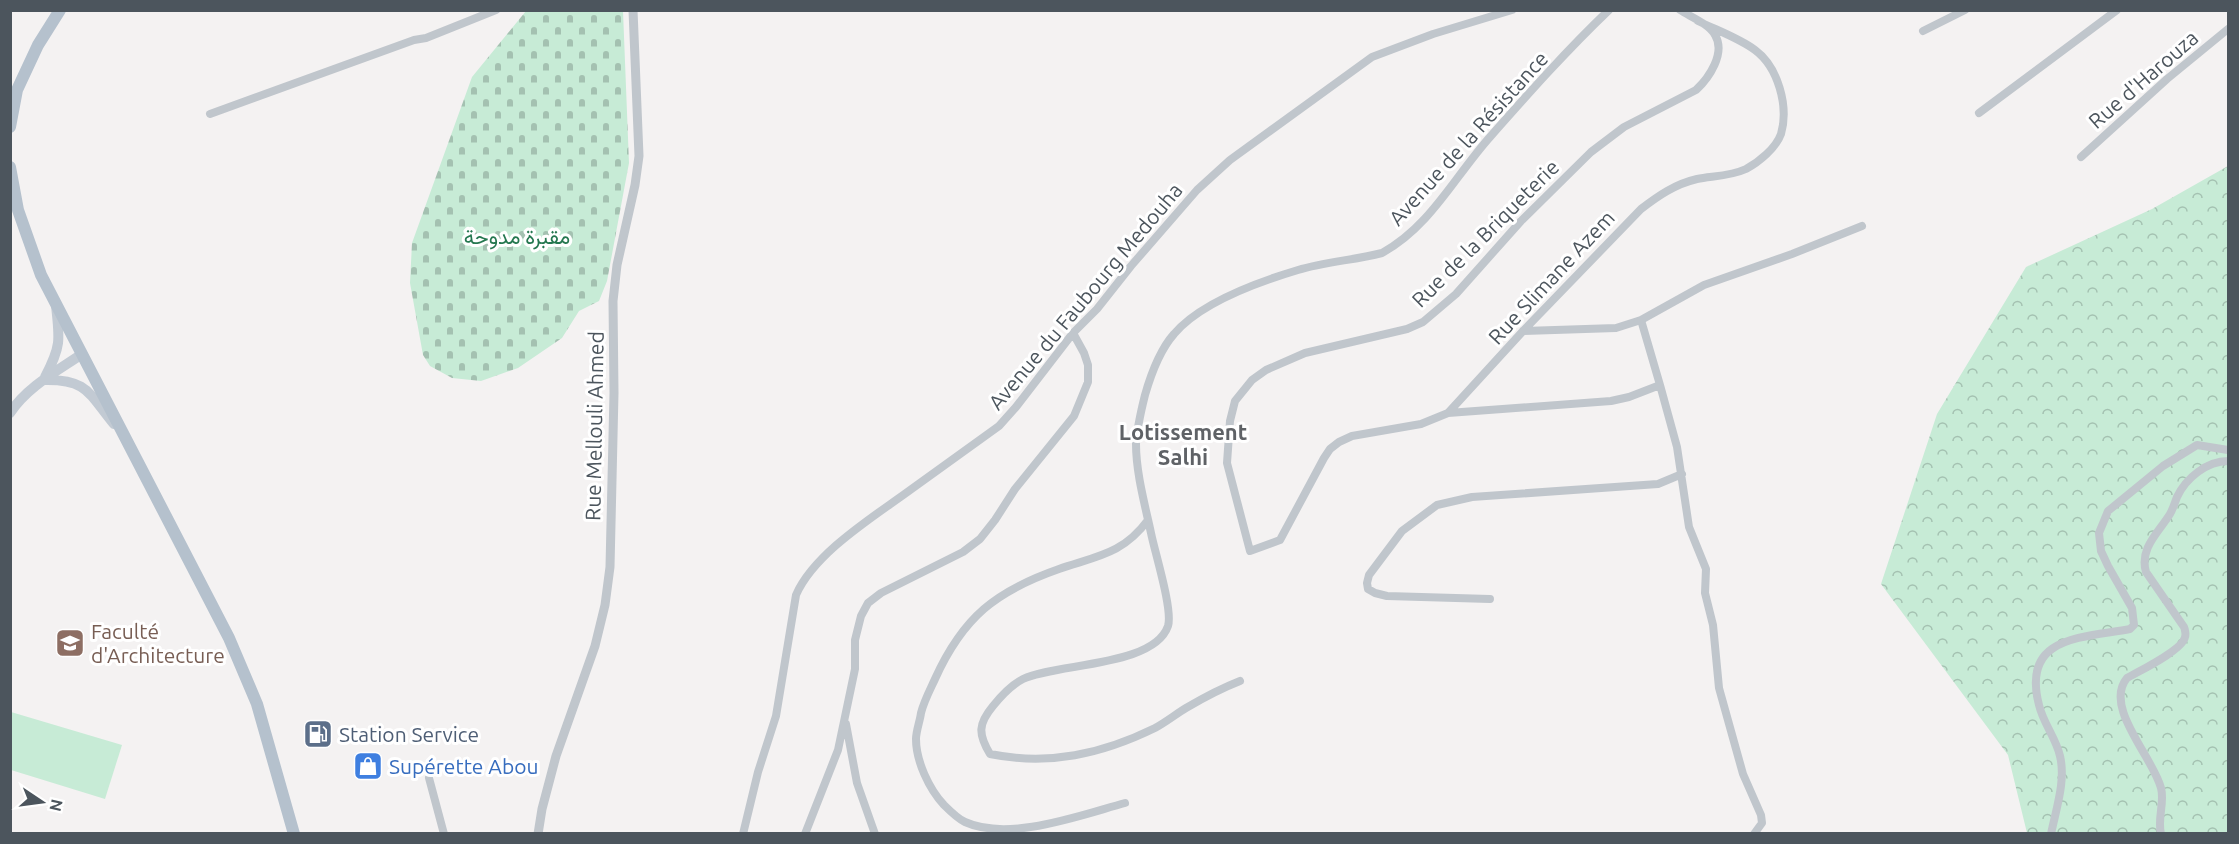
<svg xmlns="http://www.w3.org/2000/svg" width="2239" height="844" viewBox="0 0 2239 844" font-family="Ubuntu,Vazirmatn,sans-serif">
<defs>
<pattern id="forest-crowns" width="20" height="18" patternUnits="userSpaceOnUse" patternTransform="scale(1.5)"><rect width="20" height="18" fill="#c7ebd6"/><path d="M2 6a3 3 0 1 1 6 0M12 15a3 3 0 1 1 6 0" fill="none" stroke="#a4c1b1"/></pattern>
<pattern id="cemetery-stones" width="16" height="16" patternUnits="userSpaceOnUse" patternTransform="scale(1.5)"><rect width="16" height="16" fill="#c7ebd6"/><path d="M2 7V4a2 2 0 0 1 4 0v3zM10 15v-3a2 2 0 0 1 4 0v3z" fill="#a4c1b1"/></pattern>
</defs>
<rect width="100%" height="100%" fill="#f4f2f2"/>
<!-- forest -->
<path fill="url(#forest-crowns)" d="M2228,166v667h-201l-19,-78 -127,-171 56,-170 89,-147 126,-58z"/>
<!-- cemetery -->
<path fill="url(#cemetery-stones)" d="M526,11h97l6,152 -22,118 -8,20 -20,10 -17,27 -44,30 -37,13 -29,-3 -22,-12 -7,-11 -13,-72 2,-40 60,-166z"/>
<!-- garden -->
<path fill="#c7ebd6" d="M11,712l111,33 -17,54 -94,-29z"/>
<g fill="none" stroke-linecap="round" stroke-linejoin="round">
<!-- minor -->
<path stroke="#c0c6cc" stroke-width="8" d="M1680,10c11,7 29,14 35,25 11,18 -6,43 -19,55l-72,37 -33,25 -70,69 -65,73 -33,28 -16,7 -102,24 -39,17 -14,10 -17,21 -5,20 -3,42 23,88 30,-11 44,-82 6,-9 9,-7 13,-6 69,-12 27,-11 75,-82 118,-122c17,-13 34,-25 56,-30 16,-3 34,-3 49,-10 13,-7 30,-21 35,-35 8,-28 -3,-67 -26,-84 -16,-12 -39,-20 -57,-29
M1923,31l42,-21
M1979,113l138,-103
M210,114l204,-74 12,-2 70,-28
M2081,157l86,-78 61,-50
M1641,320l63,-35 88,-31 70,-28
M1660,385l17,62 12,80 17,42 -1,24 8,32 6,63 24,86 18,41 1,8 -8,11
M1448,413l163,-12 18,-4 31,-12 -19,-65 -25,8 -93,3
M1490,599l-103,-3 -12,-3 -7,-4 -1,-6 2,-8 33,-44 35,-26 35,-8 186,-13 24,-10
M1240,681c-18,7 -37,17 -54,27 -10,6 -20,14 -31,20 -53,26 -106,38 -165,26 -12,-20 -12,-30 3,-48 8,-10 18,-21 30,-27 33,-16 131,-12 145,-53 5,-16 -13,-73 -17,-93 -6,-28 -15,-60 -15,-89 1,-16 5,-33 9,-49 6,-21 14,-44 29,-61 27,-32 84,-52 124,-64 27,-8 56,-10 84,-17 48,-26 73,-77 108,-116 38,-43 77,-87 119,-127
M846,724l11,59 18,51
M429,778l15,56
M1125,803c-44,12 -116,39 -160,19 -7,-3 -15,-11 -21,-17 -15,-16 -28,-44 -28,-66 0,-8 4,-18 5,-26 3,-12 9,-23 14,-34 28,-62 61,-88 124,-110 38,-13 64,-15 89,-49
M743,834l15,-62 18,-56 20,-121c18,-41 74,-76 110,-102 31,-22 62,-45 93,-67l17,-19 57,-74 24,-24 34,-43 66,-76 33,-30 142,-103 61,-23 79,-24
M805,834l33,-84 17,-81v-29l6,-24 7,-13 13,-10 82,-41 17,-13 15,-19 20,-31 59,-73 14,-34v-17l-4,-12 -11,-20
M2051,834c5,-25 15,-53 9,-78 -4,-18 -17,-33 -21,-51 -18,-69 42,-67 91,-76l4,-4 -2,-17 -24,-42 -7,-15 -2,-18 9,-22 55,-45 34,-21 31,5
M2161,834c-4,-16 4,-31 0,-46 -8,-31 -58,-81 -34,-110 12,-7 56,-28 58,-41 1,-2 0,-8 -1,-10l-38,-55c-7,-24 13,-40 24,-58 3,-5 5,-12 7,-17 9,-19 30,-36 51,-36"/>
<!-- tertiary -->
<path stroke="#c0c6cc" stroke-width="9" d="M538,834l4,-25 14,-53 39,-110 10,-41 5,-38 4,-174 -1,-92 4,-36 18,-80 4,-29 -6,-146"/>
<!-- secondary -->
<path stroke="#c2cad3" stroke-width="10" d="M45,377c16,-30 15,-37 11,-71
M44,380c44,-1 45,14 70,44
M10,413c17,-26 47,-42 72,-59"/>
<!-- primary -->
<path stroke="#b5c1cd" stroke-width="12" d="M10,127l7,-37 21,-45 22,-35
M10,167l8,43 23,65 188,363 28,66 37,130"/>
</g>
<!-- icons -->
<defs>
<g id="university-square" transform="scale(1.5)"><rect x="-9" y="-9" width="18" height="18" rx="4" fill="#8d6e63" stroke="#fff"/><path d="M0-5L7-2L0 1L-7-2ZM-4 1L0 2.5L4 1V4Q0 6-4 4Z" fill="#fff"/></g>
<g id="fuel-square" transform="scale(1.5)"><rect x="-9" y="-9" width="18" height="18" rx="4" fill="#5c6f8a" stroke="#fff"/><path d="M-5.5-6h7V0h2V4h1.3V-2.5L3-4.5l.8-.8L6-3V5H2.5V1h-1V6h-7ZM-4.2-4.7v3.2H.2V-4.7Z" fill="#fff"/></g>
<g id="shop-square" transform="scale(1.5)"><rect x="-9" y="-9" width="18" height="18" rx="4" fill="#3f7fe0" stroke="#fff"/><path d="M-5-2.5h2.3a2.7 3.5 0 0 1 5.4 0H5L5.5 6h-11ZM-1.5-2.5h3a1.5 2.3 0 0 0-3 0Z" fill="#fff"/></g>
</defs>
<g fill-rule="evenodd">
<use href="#university-square" x="70" y="643"/>
<use href="#fuel-square" x="318" y="734"/>
<use href="#shop-square" x="368" y="766"/>
</g>
<g text-anchor="middle" dominant-baseline="central" stroke-width="6" stroke-linejoin="round" paint-order="stroke">
<!-- street labels -->
<g font-size="21" fill="#4c555d" stroke="#fff">
<text transform="translate(2143 79) rotate(-41)">Rue d'Harouza</text>
<text transform="translate(1468 138) rotate(-48)">Avenue de la Résistance</text>
<text transform="translate(1485 233) rotate(-45)">Rue de la Briqueterie</text>
<text transform="translate(1551 277) rotate(-47)">Rue Slimane Azem</text>
<text transform="translate(1085 296) rotate(-50)">Avenue du Faubourg Medouha</text>
<text transform="translate(594 426) rotate(-89)">Rue Mellouli Ahmed</text>
</g>
<!-- park labels -->
<g font-size="21" fill="#24774f" stroke="#fff">
<text x="517" y="236">مقبرة مدوحة</text>
</g>
<!-- education labels -->
<g font-size="21" fill="#785e54" stroke="#fff" text-anchor="start">
<text x="91" y="631">Faculté<tspan x="91" dy="24">d'Architecture</tspan></text>
</g>
<!-- service labels -->
<g font-size="21" fill="#4e5e75" stroke="#fff" text-anchor="start">
<text x="339" y="734">Station Service</text>
</g>
<!-- shop labels -->
<g font-size="21" fill="#366cbe" stroke="#fff" text-anchor="start">
<text x="389" y="766">Supérette Abou</text>
</g>
<!-- neighbourhood labels -->
<g font-size="22" font-weight="bold" fill="#5f6266" stroke="#fff">
<text x="1183" y="431">Lotissement<tspan x="1183" dy="25">Salhi</tspan></text>
</g>
</g>
<!-- border -->
<rect width="2239" height="844" fill="none" stroke="#4c555d" stroke-width="24"/>
<!-- north arrow -->
<g transform="translate(42 802) rotate(103)" stroke="#ffffff" stroke-width="4.5" paint-order="stroke">
<path d="M0-4.5L10 22L0 15L-10 22Z" fill="#4c555d"/>
<text y="-9" font-size="16" font-weight="bold" text-anchor="middle" fill="#4c555d">N</text>
</g>
</svg>
